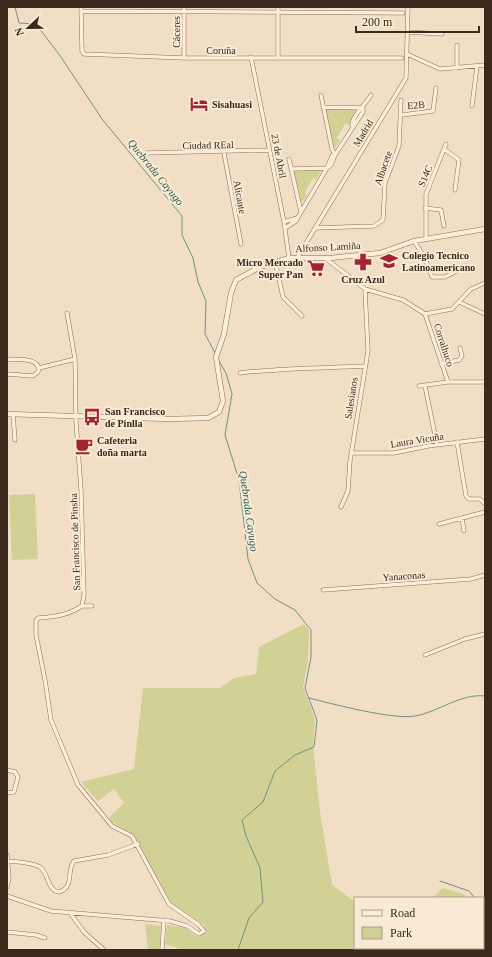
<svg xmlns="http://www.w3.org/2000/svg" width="492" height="957" viewBox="0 0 492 957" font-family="Georgia,serif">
<rect width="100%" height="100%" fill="#f1dec4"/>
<!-- green -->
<path fill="#d1d196" d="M358,106l-8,18h-5l-8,14 3,3 -6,7 -9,-41z
M322,169l-6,11 -3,-2 -8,14 2,4 -6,7 -7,-32z
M35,494l3,65 -26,1 -3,-65z
M304,624l5,6 -1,31 -5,26 12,32 -2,26 7,67 12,73 23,17v46h128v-14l2,4v12h-302l-18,-6 2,-19 18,3 11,8 11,-4 -3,-7 -33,-22 -38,-68 -21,-13 -3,-4 15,-15 -10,-14 -16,12 -17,-19 53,-13 9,-81h77l14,-10 22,-4 3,-27z
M443,888l20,6 5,4h-36z
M145,924l16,2 -1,23 -12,1z"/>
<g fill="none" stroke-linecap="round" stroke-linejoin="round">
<!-- stream -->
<path stroke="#6c9485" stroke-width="1" d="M15,7l4,16 17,1 25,33 41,62 80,97v19l11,23 5,24 8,19 -1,33 10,19
M219,361l7,12 6,21 -7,41 14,45 9,79 9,24 18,16 20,11 16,20v27l-6,31 12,32 -3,27 -19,8 -20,16 -12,31 -21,18 4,16 14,32 3,34 -14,16 -11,32
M309,698c24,6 84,22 106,18 23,-4 46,-23 70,-20
M440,881l29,10 6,7
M483,918l2,4"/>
<!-- minor casing -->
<g stroke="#8e6f59" stroke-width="4.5">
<path id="minor" d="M81,7l1,44 2,3 100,4h218
M278,7v51
M81,11l322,2
M408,32l34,2
M457,45v23
M407,54l33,15 45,-4
M251,57l33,165 5,36
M184,58v-51
M321,95l11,54 3,6
M472,106l5,-40
M323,107l40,1
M402,115l31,-4 3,-23
M352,126c-1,-9 14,-22 19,-31
M444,149l15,11 -4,30
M146,153l123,-3
M224,153l17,91
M291,169l36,-1 4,-3 4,-10 28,-43v-4
M425,208l16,2 3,16
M301,212l26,-44 5,-12 3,-1
M284,222l13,-4
M285,228l11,-7 5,-9 -12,-53
M315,228l59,-2 9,-6 2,-37 14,-37 2,-46
M426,239v-45l20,-50
M414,241l11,17 7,19h13l21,-11
M297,258l109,-180 2,-71
M325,258l40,31 38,11 22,14 27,-5 19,-20 14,-6
M275,261l8,36 19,19
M459,302l26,12
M425,314l23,68
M7,359c10,1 35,-2 31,13l-5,4 -26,-2
M441,364l18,-4 3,-4 -2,-8
M39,368l36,-9
M240,373c41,-5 83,-5 125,-7
M419,386l29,-4h37
M425,386l12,59
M13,414l2,26
M457,442l9,54 3,3h11l5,5
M351,453h43l34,-7 57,-7
M341,507l7,-16 2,-30 18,-110 -3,-62
M462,518l2,13
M439,524l46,-12
M323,590l148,-11 14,-4
M82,606h10
M425,655l40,-16 20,-5
M7,770l8,2 3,5 -4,15 -7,1
M7,855l2,23 -2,9
M8,861c10,1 23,1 32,6 9,7 7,23 19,25 16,-5 7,-21 15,-31l34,-6 30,-11
M7,896l44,15 119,10 17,5 12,8 5,-3 -5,-6 -30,-21 -37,-68 -20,-10 -34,-41 -27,-65 -6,-40 -9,-45v-14l2,-3c17,-1 30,-3 44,-12l2,-11 -3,-105 -5,-69 -1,-62 -8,-46
M70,913l14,19 20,18
M7,932l29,3 9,3
M162,950l2,-30"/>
</g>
<!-- tertiary casing -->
<g stroke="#8e6f59" stroke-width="5.5">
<path id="tertiary" d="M7,414l162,5 39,-1 11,-6 4,-11 -7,-44 8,-23 7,-41 5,-13 24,-13 29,-9h41l50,-5 34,-12 71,-12"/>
</g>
<!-- minor -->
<use href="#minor" stroke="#fbedd8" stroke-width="3.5"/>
<!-- tertiary -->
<use href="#tertiary" stroke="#fbedd8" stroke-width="4.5"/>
</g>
<!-- icons -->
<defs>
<g id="hotel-bare" transform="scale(1.38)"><path d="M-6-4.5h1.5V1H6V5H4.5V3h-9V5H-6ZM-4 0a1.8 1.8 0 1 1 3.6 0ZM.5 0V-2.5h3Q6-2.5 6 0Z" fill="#a12433" stroke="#f8ead4" stroke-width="2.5" paint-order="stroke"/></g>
<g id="school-bare" transform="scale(1.38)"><path d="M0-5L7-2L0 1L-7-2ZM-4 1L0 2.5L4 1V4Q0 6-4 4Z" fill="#a12433" stroke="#f8ead4" stroke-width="2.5" paint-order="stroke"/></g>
<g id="pharmacy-bare" transform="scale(1.38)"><path d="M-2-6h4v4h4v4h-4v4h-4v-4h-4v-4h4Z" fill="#a12433" stroke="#f8ead4" stroke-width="2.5" paint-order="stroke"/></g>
<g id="supermarket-bare" transform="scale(1.38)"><path d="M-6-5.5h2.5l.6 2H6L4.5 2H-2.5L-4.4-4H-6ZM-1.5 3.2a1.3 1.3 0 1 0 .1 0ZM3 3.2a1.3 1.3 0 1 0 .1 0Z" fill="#a12433" stroke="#f8ead4" stroke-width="2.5" paint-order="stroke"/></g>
<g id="bus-bare" transform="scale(1.38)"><path d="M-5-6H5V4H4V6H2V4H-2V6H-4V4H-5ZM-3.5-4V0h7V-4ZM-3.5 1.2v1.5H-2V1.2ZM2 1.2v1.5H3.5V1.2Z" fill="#a12433" stroke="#f8ead4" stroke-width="2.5" paint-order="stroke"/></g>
<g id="cafe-bare" transform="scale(1.38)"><path d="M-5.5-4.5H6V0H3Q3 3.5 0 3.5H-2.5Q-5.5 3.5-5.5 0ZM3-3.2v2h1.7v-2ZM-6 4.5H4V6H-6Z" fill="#a12433" stroke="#f8ead4" stroke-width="2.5" paint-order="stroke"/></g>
</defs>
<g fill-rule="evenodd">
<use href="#hotel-bare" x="199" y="104"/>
<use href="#school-bare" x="389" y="261"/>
<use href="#pharmacy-bare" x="363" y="262"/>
<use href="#supermarket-bare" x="316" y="268"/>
<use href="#bus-bare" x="92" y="417"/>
<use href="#cafe-bare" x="84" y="446"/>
</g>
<g text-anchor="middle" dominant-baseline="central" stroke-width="4" stroke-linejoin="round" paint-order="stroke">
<!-- street labels -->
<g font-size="10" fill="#3c291e" stroke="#f8ead4">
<text transform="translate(176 32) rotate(-90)">Cáceres</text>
<text x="221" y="50">Coruña</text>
<text transform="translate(416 105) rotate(-5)">E2B</text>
<text transform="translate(363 133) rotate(-59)">Madrid</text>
<text transform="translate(208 145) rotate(-1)">Ciudad REal</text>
<text transform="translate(279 156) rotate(79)">23 de Abril</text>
<text transform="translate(383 168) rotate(-71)">Albacete</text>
<text transform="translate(425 176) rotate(-68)">S14C</text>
<text transform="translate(240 197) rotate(80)">Alicante</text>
<text transform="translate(328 247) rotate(-3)">Alfonso Lamiña</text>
<text transform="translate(444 345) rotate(72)">Corralhuco</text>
<text transform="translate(351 398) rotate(-81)">Salesianos</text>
<text transform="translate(417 440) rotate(-9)">Laura Vicuña</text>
<text transform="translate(75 542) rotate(-92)">San Francisco de Pinsha</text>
<text transform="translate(404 576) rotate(-4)">Yanaconas</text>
</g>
<!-- poi labels -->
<g font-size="10" font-weight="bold" fill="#3c291e" stroke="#f8ead4" text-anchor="start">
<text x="212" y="104">Sisahuasi</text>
<text x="402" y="255">Colegio Tecnico<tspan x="402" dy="12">Latinoamericano</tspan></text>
<text x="303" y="262" text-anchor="end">Micro Mercado<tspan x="303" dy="12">Super Pan</tspan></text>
<text x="363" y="279" text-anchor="middle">Cruz Azul</text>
<text x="105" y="411">San Francisco<tspan x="105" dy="12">de Pinlla</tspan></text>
<text x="97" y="440">Cafeteria<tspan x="97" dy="12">doña marta</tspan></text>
</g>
<!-- water labels -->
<g font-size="11" font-style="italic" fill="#2c5d54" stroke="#f8ead4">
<text transform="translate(156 172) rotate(51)">Quebrada Cayugo</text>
<text transform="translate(249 511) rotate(82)">Quebrada Cayugo</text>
</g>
</g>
<!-- border -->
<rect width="492" height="957" fill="none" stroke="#3c291e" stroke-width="16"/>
<!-- legend -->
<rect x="354" y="897" width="130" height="52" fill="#f8ead4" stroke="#ad9d8b"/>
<rect x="362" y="910" width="20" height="6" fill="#fbedd8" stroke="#ad9d8b"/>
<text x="390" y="917" font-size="12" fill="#3c291e">Road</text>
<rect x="362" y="927" width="20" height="12" fill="#d1d196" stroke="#ad9d8b"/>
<text x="390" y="937" font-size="12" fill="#3c291e">Park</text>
<!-- north arrow -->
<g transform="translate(28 28) rotate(248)" stroke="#f8ead4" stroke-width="3" paint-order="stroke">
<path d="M0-3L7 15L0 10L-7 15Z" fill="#3c291e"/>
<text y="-6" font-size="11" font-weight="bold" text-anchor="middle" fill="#3c291e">N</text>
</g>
<!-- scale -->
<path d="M356 26v6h123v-6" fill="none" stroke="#3c291e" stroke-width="2"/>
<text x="362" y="26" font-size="12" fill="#3c291e" stroke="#f8ead4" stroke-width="3" paint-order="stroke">200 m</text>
</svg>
